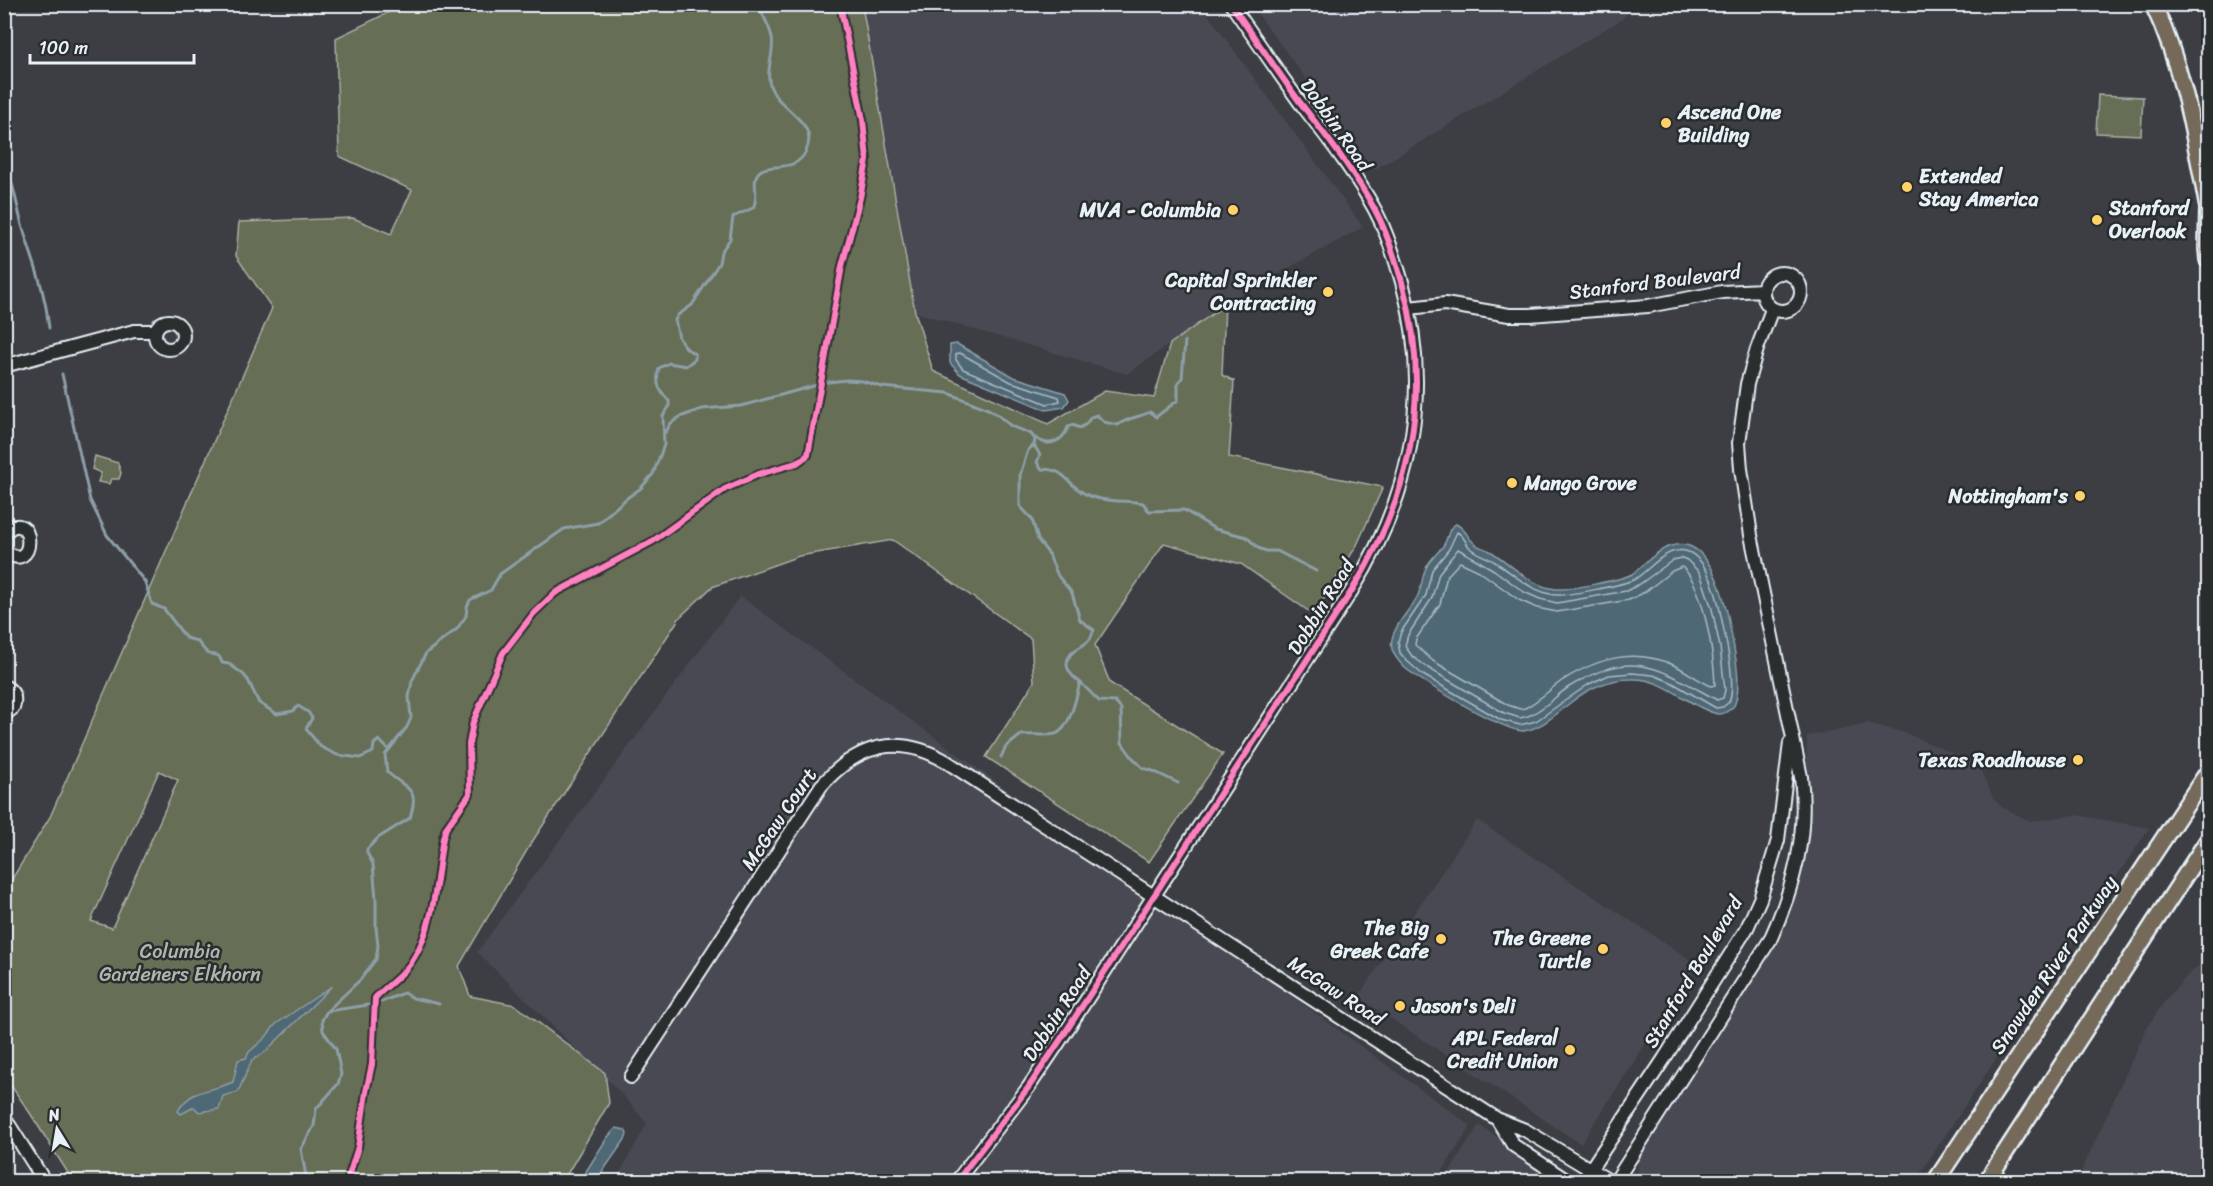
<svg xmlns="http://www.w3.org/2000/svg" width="2213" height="1186" viewBox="0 0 2213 1186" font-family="Sriracha,sans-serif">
<rect width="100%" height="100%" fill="#3c3e43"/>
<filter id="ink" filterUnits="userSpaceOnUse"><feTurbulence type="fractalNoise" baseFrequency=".0167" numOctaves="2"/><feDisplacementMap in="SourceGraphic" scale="12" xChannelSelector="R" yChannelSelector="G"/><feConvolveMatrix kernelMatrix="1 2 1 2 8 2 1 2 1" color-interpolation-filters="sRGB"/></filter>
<g filter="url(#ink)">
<!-- built -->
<path fill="#484a52" d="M862,5h339l162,222 -125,69 -111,78 -212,-62z
M1251,5h384l-13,14 -248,151z
M740,596l731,530 -35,55h-821l32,-57 -24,-29 -146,-143z
M1868,723l37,10 73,31 15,34 9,9 28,14 46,-6 73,13 -234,353h-278l1,-21 47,-78 82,-124 37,-100 3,-122z
M1477,820l220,144 -116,180 -223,-147z
M2208,958v223h-131l69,-152 21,-31 21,-23z
M1479,1125l85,56 -121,1z"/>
<!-- green -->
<path fill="#666e54" stroke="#a7b0a6" stroke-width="1.5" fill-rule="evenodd" d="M399,5h463l53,307 18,59 115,53 57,-33 49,7 16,-54 55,-39 -3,70 12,6 -5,76 154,30 -26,58 -43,70 -73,-51 -77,-21 -69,102 15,38 113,71 -74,108 -163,-105 48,-75 -3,-43 -138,-99 -94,16 -87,31 -32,30 -150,228 -71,121 11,30 45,9 90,68 4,30 -46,78h-490l-43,-68 -25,-36 -1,-185 46,-75 222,-509 -36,-52 3,-34 114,-4 38,16 21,-44 -73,-34 -3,-118 60,-29zM159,771l19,9 -66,148 -21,-7z
M2098,95l45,2 -2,38 -45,-2z
M95,456l23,7 3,10 -2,6h-8l-2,5 -11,-2 3,-9 -9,-4z"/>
<!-- water -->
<path fill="#506875" stroke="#8d9fa9" stroke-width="1.5" d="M957,344l57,33 51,16 4,7 -5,7 -18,3 -86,-36 -10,-11v-18z
M1456,524c11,6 10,12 18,19 5,5 11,5 16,8 22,13 39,35 66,38 12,1 66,-9 76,-15 12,-8 22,-22 36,-27 39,-15 54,43 60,69 4,24 16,68 6,90 -5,5 -13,10 -20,7 -29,-9 -49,-35 -82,-34 -23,0 -45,10 -62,24 -14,11 -28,25 -46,28 -18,2 -103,-50 -119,-63 -5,-5 -11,-12 -13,-19 -4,-16 14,-35 23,-48 7,-10 6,-22 11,-33 4,-9 12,-15 17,-22 6,-8 4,-18 13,-22z
M332,986l-69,68 -11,6 -14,32 -15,4 -4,13 -20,3 -5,-5 -13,7 -3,-3c13,-23 33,-19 55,-29l5,-22 8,-2 3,-6 16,-14 11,-14z
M616,1128l9,2 2,4 -1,4 -30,43h-16l27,-43z"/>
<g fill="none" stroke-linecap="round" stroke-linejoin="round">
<!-- shore -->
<path stroke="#abbac4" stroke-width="1.5" d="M960,353l51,29 48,15 1,4 -13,3 -84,-35 -7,-9v-6z
M1457,532c8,4 8,12 14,17 8,6 16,8 24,13 21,13 34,29 60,33 11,1 69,-10 80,-16 13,-8 22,-22 37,-27 32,-11 45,42 49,64 4,20 16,69 8,86l-6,5 -7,1 -45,-26 -18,-7 -21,-2 -23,2 -20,9 -53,37 -16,4 -19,-5 -78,-45 -16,-14 -7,-8 -2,-11 3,-10 25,-37 6,-25 17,-21z
M1458,549l36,21 30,22 16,7 17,4 69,-12 14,-7 33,-24 9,-2 5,2 13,13 12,36 8,38 5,43 -2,8 -6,2c-59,-32 -83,-53 -148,-13 -14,9 -25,23 -41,29l-8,2 -16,-5 -76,-45 -16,-12 -7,-10 3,-11 24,-37 7,-25z
M1460,562l19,9 40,29 18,8 20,4 72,-12 16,-8 27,-21 10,-4c22,18 32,90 33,118l-4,1c-12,-5 -22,-13 -33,-19 -41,-20 -78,-10 -115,13 -13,9 -24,21 -38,28l-5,1 -12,-4 -75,-44 -18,-16 1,-6 24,-35 7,-28z"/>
<!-- stream -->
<path stroke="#8d9fa9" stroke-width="3" d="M4,162c10,20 12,41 18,63 11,37 23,63 27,103
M62,374l28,126 17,35 38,47 7,22 12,5 22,29 11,3 10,12c8,4 12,-2 15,10l7,1 14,10 5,6 11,23 18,11 16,-3 5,-5 10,6 4,6 -6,11 15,18 16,8 23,3 13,-6 1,-8 5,-4 9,9
M666,432l4,-8 10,-7 22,-8 39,-3 87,-24 19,-2 15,1 20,6 66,6 40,16 10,6 13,11 20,8 4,5 -1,6 6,10 -3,7 4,7c24,0 24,12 41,23 17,11 42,8 61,11l6,8 35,-1 31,19 32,8 11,11 8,3h11l39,20
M1036,438c12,10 27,4 32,-11l4,-2 8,3 6,-4 5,-7 6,-2 7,7 14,3c8,-7 22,-8 32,-13l6,5 22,-17v-17l4,-5 3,-37
M1080,682l19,19 16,1 6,7 1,34 10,14 11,11 10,3 25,12
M1001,757l5,-10 15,-12c10,-1 24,1 34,-1 15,-4 22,-39 25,-52 -12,-8 -19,-20 -6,-31 5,-4 13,-7 16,-12 2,-3 2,-6 4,-9l-14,-10 -8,-27 -14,-17 -10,-23 -10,-13 -6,-21 -12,-13v-31l8,-25 6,-5
M381,1002l23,-9 9,5 26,6
M328,1011l40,-6
M307,1182l-6,-33 13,-23 2,-17 22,-25 3,-10 -5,-25 -13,-18 -1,-11 5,-9 33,-31 16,-21 2,-13 -2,-18v-29l-3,-35 -6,-11v-4l11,-11 32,-20c10,-31 -3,-28 -23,-46l-2,-17 22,-28 4,-9 -2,-21 3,-16 14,-28 31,-24 9,-13 1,-9 3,-7 21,-10 9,-16 64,-45 34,-6 29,-25 14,-10 12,-14 11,-29 -1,-29 6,-9v-6c-10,-11 -14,-17 -10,-33l10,-5 17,3 9,-7v-5l-8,-5 -8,-11 -4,-18 3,-5 14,-10 27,-42 2,-11 9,-13 3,-22 20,-9c7,-13 -2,-26 5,-35 9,-12 37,2 48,-22 14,-29 -26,-40 -35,-63 -7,-17 4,-33 1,-50 -2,-12 -9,-23 -15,-34"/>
<!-- minor casing -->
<g stroke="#e8f1f8" stroke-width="16">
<path id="minor" d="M1763 292a19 19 0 1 1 38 0a19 19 0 1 1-38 0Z
M1409,308l36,-4 64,11h21l118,-9 74,-14 41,-2
M155 335a14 14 0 1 1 28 0a14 14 0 1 1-28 0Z
M4,366l130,-35h21
M4,533c32,-30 33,46 0,17
M4,686c10,5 12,12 9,22l-9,7
M631,1077l190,-291c37,-42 77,-53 126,-24l550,357 28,11 86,52
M4,1117l41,65
M1497,1119l16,26 56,37
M956,1182l72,-94 31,-46 292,-450c61,-97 82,-199 51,-310 -7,-24 -15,-50 -27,-72 -21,-39 -49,-74 -76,-109 -23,-32 -45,-64 -68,-97
M1582,1182l82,-123 83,-131 13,-29 18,-59 12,-97
M1615,1182l155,-242c24,-53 38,-105 31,-163l-50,-242 -10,-66 -2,-26 8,-59 10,-35 15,-40"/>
</g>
<!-- major casing -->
<g stroke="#e8f1f8" stroke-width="20">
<path id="major" d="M2153,4c31,65 42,135 55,204
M2208,208l-1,40 1,12
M1935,1182l273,-410
M1986,1182l222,-342"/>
</g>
<!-- minor -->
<use href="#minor" stroke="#2a2d2e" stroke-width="12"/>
<!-- major -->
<use href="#major" stroke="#746a5a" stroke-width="15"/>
<!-- cycleway casing -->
<g stroke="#2a2d2e" stroke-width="10">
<path id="cycleway" d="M347,1182l11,-35 8,-55 6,-28 3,-66c12,-13 28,-22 37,-37 23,-35 24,-83 31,-123l3,-10 24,-34 -1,-50 4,-22 30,-69 31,-40 21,-20 98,-52 72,-52 34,-15 38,-11 11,-8 34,-189 18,-68 7,-38 -4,-40 -23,-116
M956,1182l72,-94 31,-46 292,-450c61,-97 82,-199 51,-310 -7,-24 -15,-50 -27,-72 -21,-39 -49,-74 -76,-109 -23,-32 -45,-64 -68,-97"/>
</g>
<!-- cycleway -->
<use href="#cycleway" stroke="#ff80c0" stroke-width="6"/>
</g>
</g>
<!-- markers -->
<g fill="#ffd166" stroke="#2a2d2e" stroke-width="2">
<circle cx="1666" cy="123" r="6"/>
<circle cx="1907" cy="187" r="6"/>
<circle cx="1233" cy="210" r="6"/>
<circle cx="2097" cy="220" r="6"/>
<circle cx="1328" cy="292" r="6"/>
<circle cx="1512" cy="483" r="6"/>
<circle cx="2080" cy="496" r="6"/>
<circle cx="2078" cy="760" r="6"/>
<circle cx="1441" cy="939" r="6"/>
<circle cx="1603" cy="949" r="6"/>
<circle cx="1400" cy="1006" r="6"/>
<circle cx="1570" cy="1050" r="6"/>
</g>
<g text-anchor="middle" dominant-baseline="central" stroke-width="5" stroke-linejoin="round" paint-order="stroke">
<!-- poi labels -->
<g font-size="20" font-weight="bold" fill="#e8f1f8" stroke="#2a2d2e" text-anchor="end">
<text x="1678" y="112" text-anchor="start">Ascend One<tspan x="1678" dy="23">Building</tspan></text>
<text x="1919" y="176" text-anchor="start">Extended<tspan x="1919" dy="23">Stay America</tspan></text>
<text x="2109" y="208" text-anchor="start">Stanford<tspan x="2109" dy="23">Overlook</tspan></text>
<text x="1221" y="210">MVA - Columbia</text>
<text x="1316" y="280">Capital Sprinkler<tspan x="1316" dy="23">Contracting</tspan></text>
<text x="1524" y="483" text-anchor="start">Mango Grove</text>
<text x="2068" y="496">Nottingham's</text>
<text x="2066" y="760">Texas Roadhouse</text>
<text x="1429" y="928">The Big<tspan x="1429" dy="23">Greek Cafe</tspan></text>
<text x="1591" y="938">The Greene<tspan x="1591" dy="23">Turtle</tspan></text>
<text x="1412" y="1006" text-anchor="start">Jason's Deli</text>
<text x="1558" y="1038">APL Federal<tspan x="1558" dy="23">Credit Union</tspan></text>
</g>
<!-- street labels -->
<g font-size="20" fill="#e8f1f8" stroke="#2a2d2e">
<text transform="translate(1336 125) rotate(55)">Dobbin Road</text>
<text transform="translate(1655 282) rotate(-7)">Stanford Boulevard</text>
<text transform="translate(1321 607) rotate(-58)">Dobbin Road</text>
<text transform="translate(779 819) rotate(-56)">McGaw Court</text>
<text transform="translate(2054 965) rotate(-56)">Snowden River Parkway</text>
<text transform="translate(1693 972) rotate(-59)">Stanford Boulevard</text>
<text transform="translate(1336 991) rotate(33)">McGaw Road</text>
<text transform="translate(1057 1014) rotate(-57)">Dobbin Road</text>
</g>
<!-- park labels -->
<g font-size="20" fill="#aeb6ae" stroke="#2a2d2e">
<text x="180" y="951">Columbia<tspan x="180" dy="23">Gardeners Elkhorn</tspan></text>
</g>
</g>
<!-- margin -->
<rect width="2213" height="1186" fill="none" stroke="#2a2d2e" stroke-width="24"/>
<rect x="12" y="12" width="2189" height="1162" fill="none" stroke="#e8f1f8" stroke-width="2" filter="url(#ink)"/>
<!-- north arrow -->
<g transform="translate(57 1129) rotate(349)" stroke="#2a2d2e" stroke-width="4.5" paint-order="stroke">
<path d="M0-4.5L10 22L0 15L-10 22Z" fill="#e8f1f8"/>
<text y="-9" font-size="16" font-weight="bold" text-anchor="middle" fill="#e8f1f8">N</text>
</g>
<!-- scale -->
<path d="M30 54v9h164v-9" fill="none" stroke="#e8f1f8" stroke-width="3"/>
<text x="39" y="54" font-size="18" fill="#e8f1f8" stroke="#2a2d2e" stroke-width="4.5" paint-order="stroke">100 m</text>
</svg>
